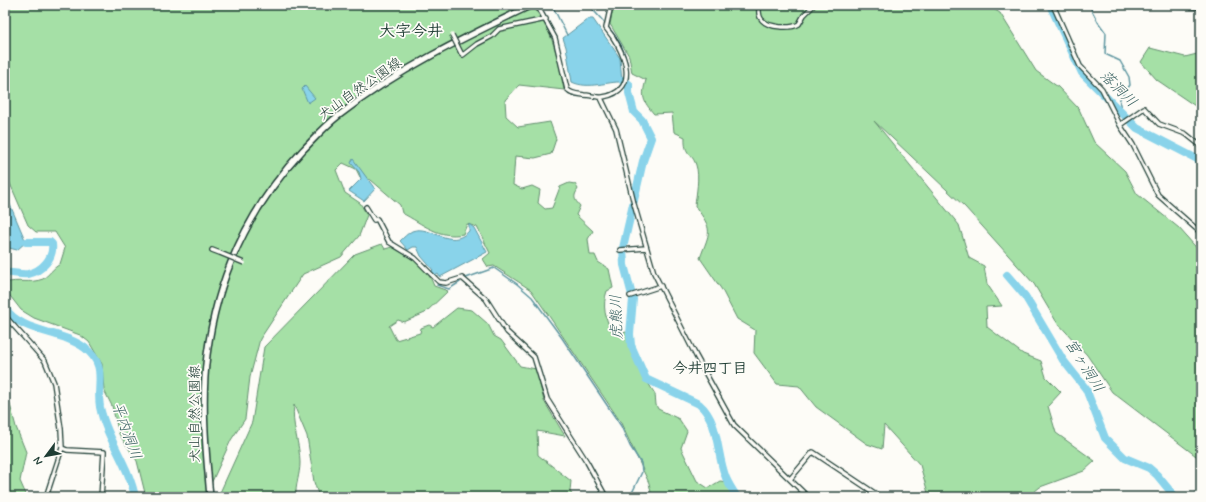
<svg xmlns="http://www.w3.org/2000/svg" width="1206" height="502" viewBox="0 0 1206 502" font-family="Mynerve,'Klee One',sans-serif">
<rect width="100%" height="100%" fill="#fdfcf7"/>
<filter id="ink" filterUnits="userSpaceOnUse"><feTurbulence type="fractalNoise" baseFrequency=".025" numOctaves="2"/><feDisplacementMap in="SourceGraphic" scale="8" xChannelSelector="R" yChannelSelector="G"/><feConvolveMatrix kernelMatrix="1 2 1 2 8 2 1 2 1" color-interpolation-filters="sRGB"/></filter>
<g filter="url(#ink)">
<!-- green -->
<path fill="#a5e0a6" stroke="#628e6d" d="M5,5h526c22,24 27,53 33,85l-45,-5 -14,15 1,16 12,11 32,-5 6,17 -5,15 -16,4 -20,-2 -2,29 9,4 10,-3 8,4 -2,13 7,6 7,-1 8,-21 9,-4 6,1 3,5c-5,8 -4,10 2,17l-4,9 17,16 -5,8 2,16h5l3,7 11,7 4,19 -6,3c-5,14 -2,29 6,42l15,-1 2,11 12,30 13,21 1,11 2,4 21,10 8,12 -6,17 16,33 11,7 12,-7 7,1 9,15h-84l-3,-14 -29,-62 -69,-102 -20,-29 -37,-24 -6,1 -5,-8 7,-6 -13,-26 -10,-3 -4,10c-24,5 -40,-10 -61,-21l-2,-8 -29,-25 -11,-3 -4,-8 -13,-6 -7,7 9,23 15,10 7,12 -8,21 -18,21 -38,17 -43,65 -10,38 -5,42 -14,21 -26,57h-59l-9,-36 -18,-27 -7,-28 -8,-16 -2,-26 -13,-22 -9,-7 -46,-17 -13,-8 -14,-18 -2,-9c13,-4 25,1 38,-4 5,-3 10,-11 17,-15l5,-16 -10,-16h-19l-8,-7 -23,-53z
M614,5h373l13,8 36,58 22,16 21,22 15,33 31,29 12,23 42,34 22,25v205l-1,1 -88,-67 -25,-37 -31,-34 -22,-37 -69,-77 -91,-86 85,104 10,33 15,8 3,18 15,22 -16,1 1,20 36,27 18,7 5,16 15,15 -13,14 8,27 39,28 -11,10 -44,16 -12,10h-97l-3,-4 -8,-28 -36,-40 -2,24 -15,-5 -51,-37 -17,-21 -22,-2 -23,-31 1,-23 -18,-11 -15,-29 -22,-32c10,-27 14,-27 -5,-52 1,-12 5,-29 1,-41 -4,-13 -12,-9 -11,-28l-11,-5 -2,-19 -18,1c-11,-13 -13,-17 -8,-34l-14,-7 -3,-17 -19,-32z
M1150,48l35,9 16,-4v57l-44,-30 -16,-18z
M382,244l3,5 7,-2c19,11 34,17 42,39l14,5 -23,22 -21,9 -6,-2 -9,6 7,14 24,-7 1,-5 8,-3 4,2 24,-19 15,2 16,14 6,12 7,4 19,26 16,3 8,32 21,35 -28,-5 1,24 33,26 -1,10 3,6h-254l-5,-15 -7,-46 -13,-31c-3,20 6,38 6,58 0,12 -5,22 -4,34h-78l34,-75 12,-75 91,-93z
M5,386l11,41 10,25 -6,29 7,16h-22z"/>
<!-- water -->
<path fill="#89d3ea" stroke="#5f97a1" d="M588,19h5l27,39 2,24c-13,-1 -34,8 -50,0l-6,-35 -3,-9z
M305,86l10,12 -7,5 -6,-14z
M353,159l22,30 -11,12 -15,-10 12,-12 -2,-7 -8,-9z
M5,193l21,49 -9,8 -12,-3z
M469,224l5,4 13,24 -47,25 -2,-3 -3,2 -4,-4 2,-2 -12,-14 -4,-9h-4l-5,3 -8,-9c3,-3 8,-8 12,-10 19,-7 38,20 57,0z"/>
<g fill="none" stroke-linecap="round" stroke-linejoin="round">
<!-- stream -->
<path stroke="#5f97a1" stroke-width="1.5" d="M552,5l15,30
M589,5c26,31 38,35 40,79
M1089,5l9,17 8,11 -1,21 15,7 9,16 1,8c-9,13 -15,12 -6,29
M466,278l28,-10 23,16 15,13 30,41 59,88 9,20 11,17 1,9 -12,25
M437,285l12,4 11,-7"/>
<!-- river -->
<path stroke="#89d3ea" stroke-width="8" d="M1050,5l32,68 55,55 64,33
M623,81l6,3v9l5,19 8,8 9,18 -8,23 -20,87 1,17 9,34 -3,35 1,11 15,34 53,25c21,18 17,50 27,74 3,7 7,13 11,19
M5,273c8,-1 15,2 23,1 14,-3 26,-16 24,-30l-2,-2h-24
M1007,275l18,21 38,64 23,29 19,49 20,20 24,10 8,7 18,22
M5,308c16,25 56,22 80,40 23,18 11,35 15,59 6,31 29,58 35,90"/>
<!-- minor casing -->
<g stroke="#1f3d34" stroke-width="6">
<path id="minor" d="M537,5l18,33 12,51c4,5 11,5 17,6 6,0 14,3 19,2 40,-7 20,-49 3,-69l5,-23
M759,5c0,6 -1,11 3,15 7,8 29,9 37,4l5,-9 10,-10
M1053,5l27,61 22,23 18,36 13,20 25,50 43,38
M461,53l2,2 14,-11 15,-8 7,-7 47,-10
M601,98l15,31 18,75 20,69 42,83 38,69 74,72
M1120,125l24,-17 15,16 27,10 15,12
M366,207l8,13 3,-1 12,23 26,16 24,24 7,1 16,-5 24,21 21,33 27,25 13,42 40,63 19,35
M212,250l8,3
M620,250l26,-2
M630,296l31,-10
M5,316l40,45 9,22 7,46 1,19 -16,49
M62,448l5,2 37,2 -3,45
M791,478l22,-26 63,42 2,3"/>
</g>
<!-- secondary casing -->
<g stroke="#1f3d34" stroke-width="8">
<path id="secondary" d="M1176,5l25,1
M210,497c-4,-47 -9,-95 -3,-142 10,-78 43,-148 96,-205 12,-12 22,-24 35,-34 59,-46 127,-79 194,-111"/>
</g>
<!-- minor -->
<use href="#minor" stroke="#fdfcf7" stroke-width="3.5"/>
<!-- secondary -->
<use href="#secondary" stroke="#fdfcf7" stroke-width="5"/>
<!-- minor-bridge casing -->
<g stroke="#1f3d34" stroke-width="6" stroke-linecap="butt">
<path id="minor-bridge" d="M452,35l9,18
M220,253l24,10"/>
</g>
<!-- minor-bridge -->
<use href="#minor-bridge" stroke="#fdfcf7" stroke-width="3.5"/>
</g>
</g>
<g text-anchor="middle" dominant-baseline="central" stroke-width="3.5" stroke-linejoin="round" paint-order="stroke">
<!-- street labels -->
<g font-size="14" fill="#1f3d34" stroke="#fdfcf7">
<text transform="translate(360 89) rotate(-35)">犬山自然公園線</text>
<text transform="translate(195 414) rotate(-90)">犬山自然公園線</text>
</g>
<!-- water labels -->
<g font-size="15" font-style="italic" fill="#3a6262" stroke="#fdfcf7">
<text transform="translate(1118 89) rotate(45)">落洞川</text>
<text transform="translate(617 317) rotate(-92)">虎熊川</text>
<text transform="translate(1084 366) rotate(58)">宮ヶ洞川</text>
<text transform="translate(126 431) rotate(70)">平内洞川</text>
</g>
<!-- neighbourhood labels -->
<g font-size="15" font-weight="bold" fill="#1f3d34" stroke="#fdfcf7">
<text x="710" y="369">今井四丁目</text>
</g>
<!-- quarter labels -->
<g font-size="16" font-weight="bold" fill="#1f3d34" stroke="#fdfcf7">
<text x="411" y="31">大字今井</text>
</g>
</g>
<!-- margin -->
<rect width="1206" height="502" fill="none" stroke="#fdfcf7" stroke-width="20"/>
<rect x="10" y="10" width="1186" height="482" fill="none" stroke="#1f3d34" stroke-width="1.5" filter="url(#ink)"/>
<!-- north arrow -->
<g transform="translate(46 456) rotate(238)" stroke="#fdfcf7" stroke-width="3" paint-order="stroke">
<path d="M0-3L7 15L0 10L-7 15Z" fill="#1f3d34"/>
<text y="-6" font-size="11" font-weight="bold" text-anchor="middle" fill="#1f3d34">N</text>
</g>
</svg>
